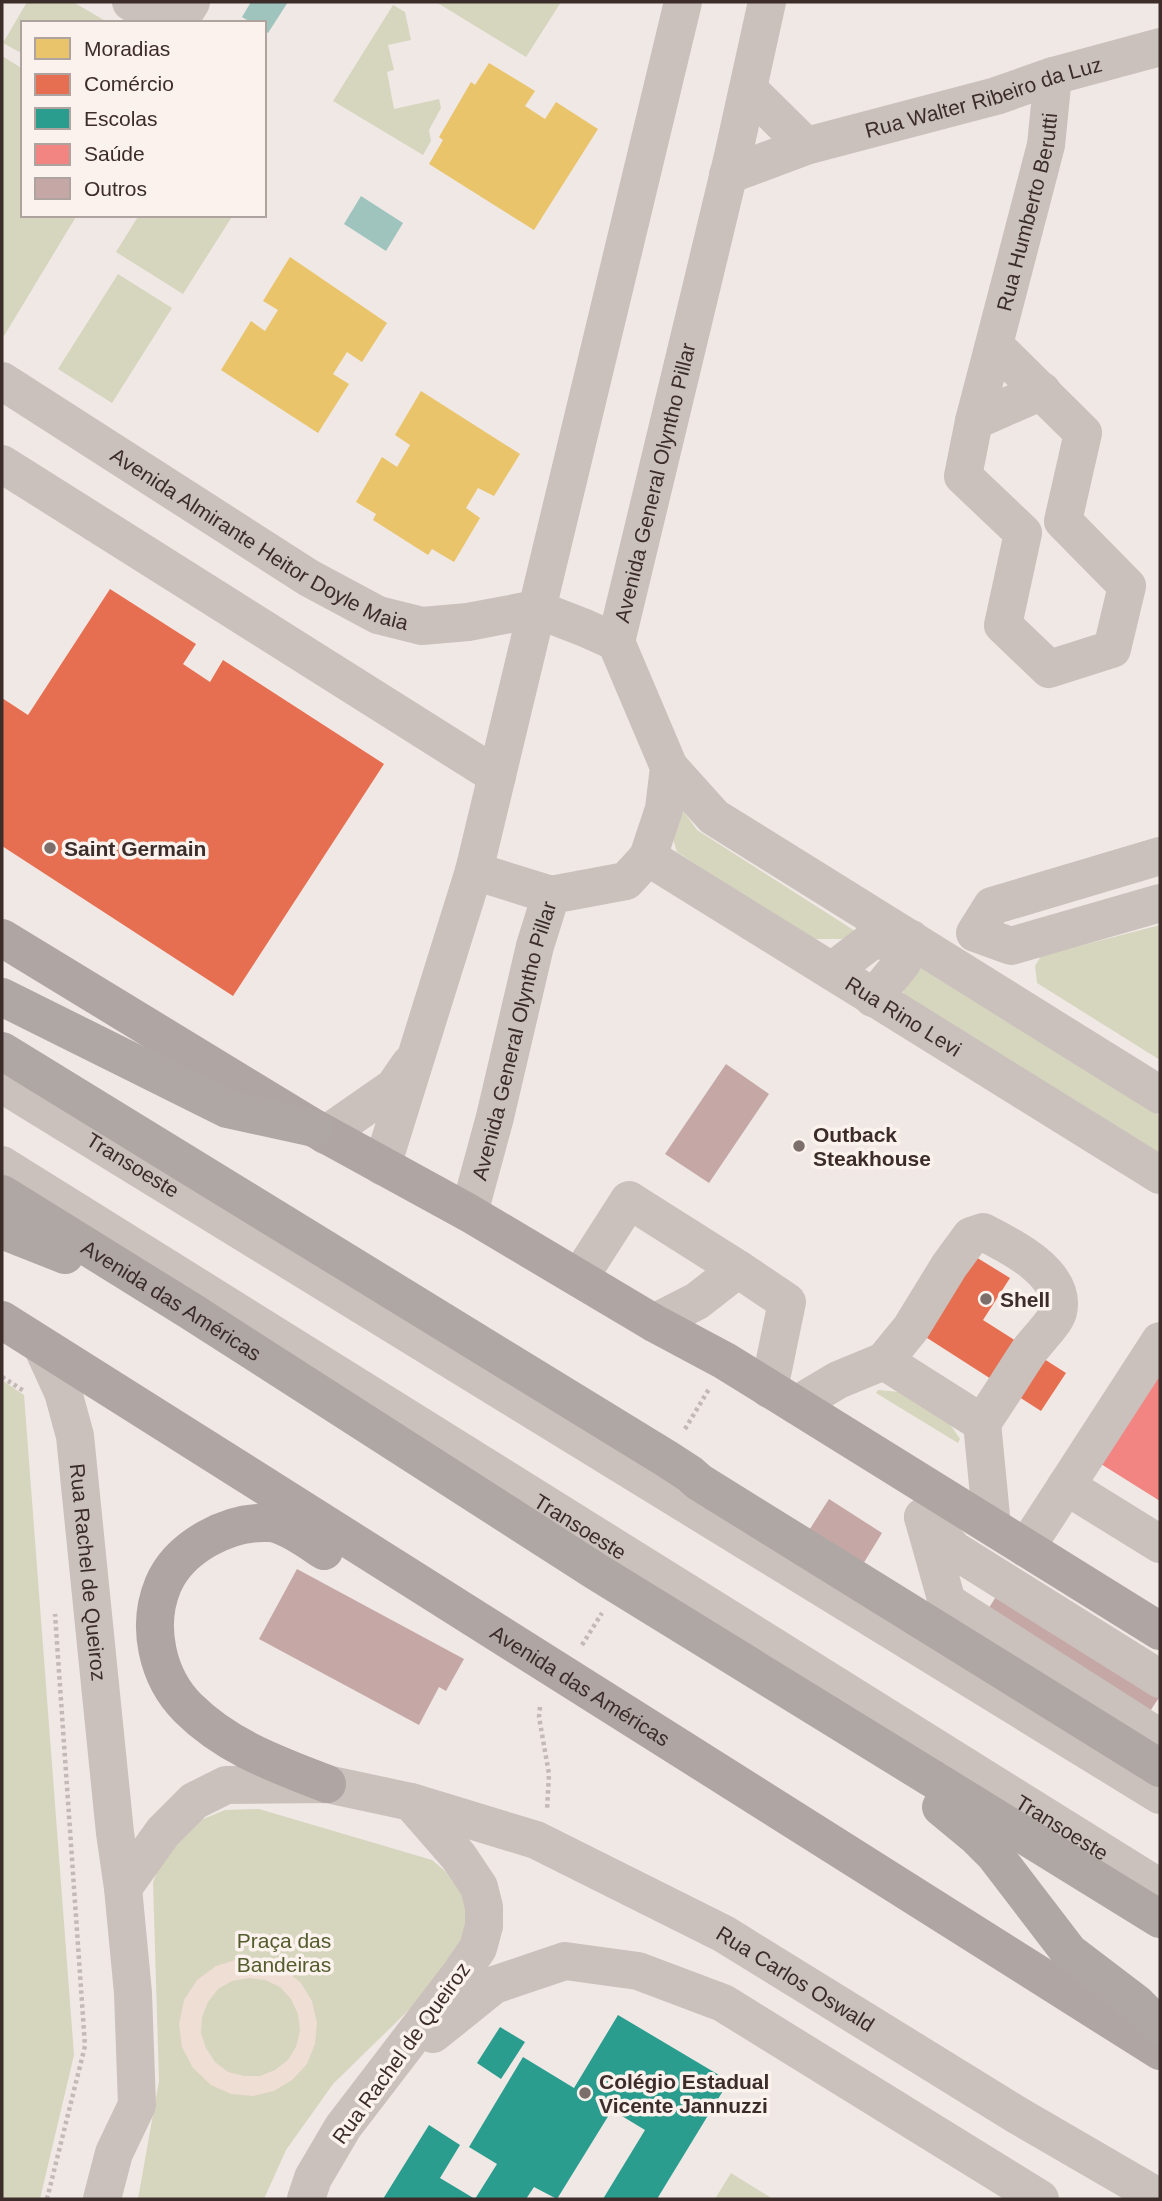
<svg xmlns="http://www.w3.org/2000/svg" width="1162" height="2201" viewBox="0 0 1162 2201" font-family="Arial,sans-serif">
<rect width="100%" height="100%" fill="#f0e8e5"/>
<!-- green -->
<path fill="#d6d5be" d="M27,2h46l36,21h-86v31l-20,-11z
M436,2h125l-35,55z
M393,5l12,7 6,28 -23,5 6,25 -7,2 7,37 45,-10 2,9 -12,22 2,11 -8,14 -90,-54z
M2,56l21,13v146h54l-73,121 -2,-2z
M139,215h94l-50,79 -67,-42z
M118,274l54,34 -60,95 -54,-34z
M682,809l15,21 158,101 -8,8h-36l-134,-87 -4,-13z
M1160,925v135l-123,-77 -2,-17 6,-10z
M919,967l241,149v39l-257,-160 2,-20z
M2,1380l22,15 50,660 -34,144h-38z
M878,1390l22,2 47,28 13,19 -2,4 -82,-50z
M259,1809l173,51 13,11 16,22 8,26 -11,38 -36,40 -89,87 -47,66 -22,49h-126l21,-118 -6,-199 10,-25 38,-37 24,-10z
M731,2173l42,26h-58z"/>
<!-- plaza -->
<path fill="#efded4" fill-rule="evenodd" d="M238,1959l24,1 22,9 17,14 11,18 5,22 -2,21 -8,20 -15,16 -18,11 -21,5 -22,-2 -20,-9 -18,-17 -11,-21 -3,-23 5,-24 13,-20 19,-14zM249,1978l16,2 15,7 11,12 7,15 2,17 -4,16 -8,13 -13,10 -15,6h-16l-16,-4 -13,-10 -9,-14 -5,-15 1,-16 6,-15 10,-13 14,-8z"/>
<!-- water -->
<path fill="#9fc4be" d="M251,2h37l-20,31 -4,-2v-8h-12l-10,-6z
M361,196l42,27 -17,28 -42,-27z"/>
<!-- homes -->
<path fill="#e9c46a" d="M489,63l46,28 -10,15 20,13 11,-17 42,27 -64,101 -105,-66 14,-24 -4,-3 32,-55 4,3z
M290,257l97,66 -25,39 -15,-10 -14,22 16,10 -31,49 -97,-63 30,-49 14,10 13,-21 -15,-9z
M421,391l99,63 -26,42 -16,-8 -12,20 14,10 -26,44 -22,-13 -4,6 -55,-35 3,-6 -20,-12 26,-45 15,10 13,-22 -15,-10z"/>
<!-- shops -->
<path fill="#e76f51" d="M110,589l86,55 -13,20 27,18 13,-22 161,104 -151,232 -231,-150v-148l26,17z
M971,1254l39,24 -27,42 83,53 -25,38 -145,-93z"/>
<!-- schools -->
<path fill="#2a9d8f" d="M618,2015l111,66 -72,118h-54l42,-69 -33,-20 -55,89 -23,-12 -8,12h-143l46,-74 31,20 -20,33 35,21 22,-35 -28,-17 54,-90 51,31z
M500,2027l25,15 -24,37 -24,-16z"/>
<!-- health -->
<path fill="#f28482" d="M1156,1377l4,2v122l-59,-37z"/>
<!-- building -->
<path fill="#c5a8a6" d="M726,1064l43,30 -60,89 -44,-29z
M829,1499l53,34 -22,36 -54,-34z
M297,1569l167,90 -18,32 -7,-4 -20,38 -160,-86z
M1002,1587l158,109 -17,26 -161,-103z"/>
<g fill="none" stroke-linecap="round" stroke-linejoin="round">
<!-- path -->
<path stroke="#c3b9b5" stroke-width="4.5" stroke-dasharray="3.5 3.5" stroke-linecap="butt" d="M2,1377l22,14
M685,1429l24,-40
M582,1645l20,-32
M540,1707l-1,10 10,57 -2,36
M47,2199l38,-153 -30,-432"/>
<!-- minor -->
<g stroke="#cac1bd" stroke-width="38">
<path d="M131,2l33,21"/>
<path d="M178,23l13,-21"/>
<path id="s1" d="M806,146l190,-50 57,-20 107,-29"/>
<path d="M728,175l78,-29 -58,-57"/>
<path id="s2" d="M994,345l89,88 -20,88 64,65 -15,63 -63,20 -46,-44 20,-92 -60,-57 11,-55 72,-276 7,-69"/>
<path id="s3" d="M2,381l307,197 69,37 44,11 46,-4 68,-13"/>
<path d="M974,421l68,-30"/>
<path d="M2,464l495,312"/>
<path d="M536,609l49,19 31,14"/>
<path d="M669,767l45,50 446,278"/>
<path d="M1160,856l-168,50 -17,27 36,13 149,-43"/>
<path id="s4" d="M648,857l512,318"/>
<path d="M474,871l77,24"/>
<path d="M832,971l39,-30 40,-2 -9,24 -29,35"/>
<path id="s5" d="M2,1084l1158,711"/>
<path d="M325,1135l69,-48 16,-23"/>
<path id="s6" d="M2,1165l1158,723"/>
<path d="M382,1166l92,-295 209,-869"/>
<path id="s7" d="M469,1213l26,-96 40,-171 16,-51 75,-14 22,-24 16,-48 5,-42 -53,-125 117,-486 34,-154"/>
<path d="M579,1278l50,-78 109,69"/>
<path d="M654,1323l43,-22 41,-32 49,33 -18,87"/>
<path id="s8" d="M42,1346l21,46 12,44 40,397 8,55 10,105 4,112 -23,48 -12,46"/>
<path d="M884,1361l27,-33 38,-62 22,-30 12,-4c28,14 84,42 75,80 -3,11 -22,29 -29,39 -16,24 -31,49 -47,72"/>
<path d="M796,1405l42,-25 46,-19 98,62 10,103"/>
<path d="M1066,1486l94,58"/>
<path d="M923,1517l24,85 213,136"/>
<path d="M923,1517l31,33 206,129"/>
<path d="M1026,1548l134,-207"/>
<path id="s9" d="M411,1802l125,38 188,94 293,181 143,83"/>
<path d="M123,1888l40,-56 31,-31 32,-16 101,-1 84,18 48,55 20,30 5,20v19l-6,22 -17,25 -118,154 -30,51 -7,21"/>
<path d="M433,2034l61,-49 71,-24 73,10 85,32 317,196"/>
</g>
<!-- major -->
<g stroke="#afa5a2" stroke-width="38">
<path d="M2,938l312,190 155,85 185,110 71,38 435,270"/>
<path id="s10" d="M2,1320l1158,731"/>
<path d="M324,1551c-15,-10 -39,-28 -56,-28 -40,-2 -89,24 -105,62 -17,41 -6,92 25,123 39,39 88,56 139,76"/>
</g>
<!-- highway -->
<g stroke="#afa7a4" stroke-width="38">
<path d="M2,997l225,112 87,19"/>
<path d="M2,1051l665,408 23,15 9,8 461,286"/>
<path id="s11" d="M2,1194l187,116 408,262 563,347"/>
<path d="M2,1230l63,25"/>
<path d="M941,1807l35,29 18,18 75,98 67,51 24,24"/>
</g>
</g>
<!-- markers -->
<g fill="#7b6e6b" stroke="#fcf2ed" stroke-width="2.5">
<circle cx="50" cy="848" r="7"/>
<circle cx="799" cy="1146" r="7"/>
<circle cx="986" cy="1299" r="7"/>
<circle cx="585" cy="2093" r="7"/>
</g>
<g text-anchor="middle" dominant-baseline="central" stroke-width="7" stroke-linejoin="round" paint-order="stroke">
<!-- street labels -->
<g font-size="21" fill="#3c2c2a" stroke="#fcf2ed">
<text stroke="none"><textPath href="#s1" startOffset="184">Rua Walter Ribeiro da Luz</textPath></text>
<text stroke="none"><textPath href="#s2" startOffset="950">Rua Humberto Berutti</textPath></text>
<text stroke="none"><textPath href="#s7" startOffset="830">Avenida General Olyntho Pillar</textPath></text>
<text stroke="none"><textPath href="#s3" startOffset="303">Avenida Almirante Heitor Doyle Maia</textPath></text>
<text stroke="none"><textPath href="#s4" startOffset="301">Rua Rino Levi</textPath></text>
<text stroke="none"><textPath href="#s7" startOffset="178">Avenida General Olyntho Pillar</textPath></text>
<text stroke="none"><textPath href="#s5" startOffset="154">Transoeste</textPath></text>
<text stroke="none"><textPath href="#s11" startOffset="200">Avenida das Américas</textPath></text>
<text stroke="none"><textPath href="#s6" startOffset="682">Transoeste</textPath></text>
<text stroke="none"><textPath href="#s8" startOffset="233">Rua Rachel de Queiroz</textPath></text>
<text stroke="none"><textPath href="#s10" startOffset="684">Avenida das Américas</textPath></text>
<text stroke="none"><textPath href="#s6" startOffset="1250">Transoeste</textPath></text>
<text stroke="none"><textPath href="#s9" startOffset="425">Rua Carlos Oswald</textPath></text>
<text transform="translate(401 2053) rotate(-54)">Rua Rachel de Queiroz</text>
</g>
<!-- poi labels -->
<g font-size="21" font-weight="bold" fill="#3c2c2a" stroke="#fcf2ed" text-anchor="start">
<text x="64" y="848">Saint Germain</text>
<text x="813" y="1134">Outback<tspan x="813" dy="24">Steakhouse</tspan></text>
<text x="1000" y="1299">Shell</text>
<text x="599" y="2081">Colégio Estadual<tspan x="599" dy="24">Vicente Jannuzzi</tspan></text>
</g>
<!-- park labels -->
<g font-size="21" fill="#535c2c" stroke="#fcf2ed">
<text x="284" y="1940">Praça das<tspan x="284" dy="24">Bandeiras</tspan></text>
</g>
</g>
<!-- border -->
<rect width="1162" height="2201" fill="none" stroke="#3c2c2a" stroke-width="7"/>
<!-- legend -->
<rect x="21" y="21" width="245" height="196" fill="#fcf2ed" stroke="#afa39f" stroke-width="2"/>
<rect x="35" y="38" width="35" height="21" fill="#e9c46a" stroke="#afa39f" stroke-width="2"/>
<text x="84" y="56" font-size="21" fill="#3c2c2a">Moradias</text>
<rect x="35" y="74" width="35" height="21" fill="#e76f51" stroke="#afa39f" stroke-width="2"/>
<text x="84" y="91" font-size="21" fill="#3c2c2a">Comércio</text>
<rect x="35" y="108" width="35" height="21" fill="#2a9d8f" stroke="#afa39f" stroke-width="2"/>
<text x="84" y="126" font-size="21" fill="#3c2c2a">Escolas</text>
<rect x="35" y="144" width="35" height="21" fill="#f28482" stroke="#afa39f" stroke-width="2"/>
<text x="84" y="161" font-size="21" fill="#3c2c2a">Saúde</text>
<rect x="35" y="178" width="35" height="21" fill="#c5a8a6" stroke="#afa39f" stroke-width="2"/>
<text x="84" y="196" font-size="21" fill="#3c2c2a">Outros</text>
</svg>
